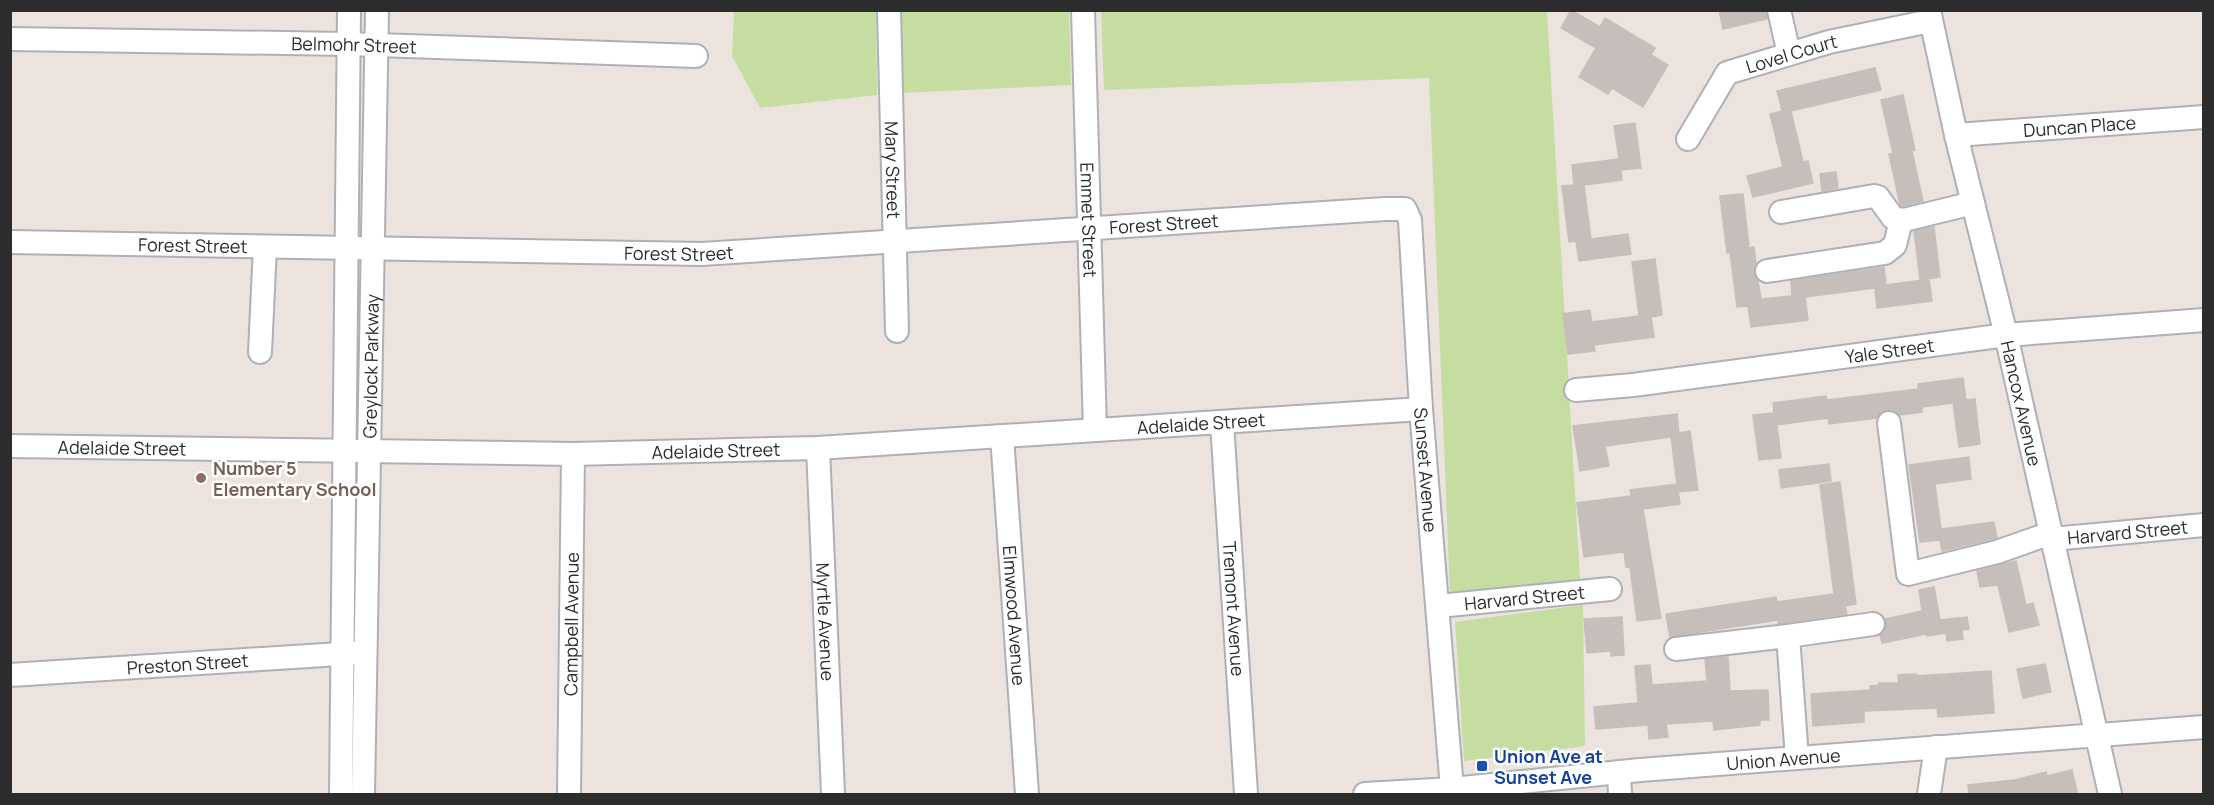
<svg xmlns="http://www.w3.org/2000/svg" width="2214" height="805" viewBox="0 0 2214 805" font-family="Manrope,sans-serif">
<rect width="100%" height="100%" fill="#ece3df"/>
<!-- green -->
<path fill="#c6dda1" d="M734,11h142l1,84 -117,13 -28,-52z
M902,11h167l2,74 -169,8z
M1101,11h446l33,568 -130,14 -21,-515 -325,12z
M1583,605l2,141 -121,15 -9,-139z"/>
<!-- building -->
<path fill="#c5bebb" stroke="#c7beb9" stroke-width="1.5" d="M1571,10l29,17 5,-9 50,30 -4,7 17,10 -25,42 -31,-19 -4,6 -29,-17 17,-29 -35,-20z
M1719,10h47l1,9 -44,10z
M1875,68l6,22 -90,21 12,51 5,-1 5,22 -60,14 -6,-21 36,-9 -13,-53 12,-3 -5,-20z
M1903,95l12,55 -3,1 11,50 -19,5 -4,-1 -11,-51 4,-1 -12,-53z
M1635,123l6,45 -20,2 1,10 -38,5 7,54 37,-5 3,20 -52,7 -3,-20 -7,1 -7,-56 12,-1 -2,-20 47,-6 -5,-33z
M1836,172l2,16 -16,3 -2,-17z
M1743,194l6,54 5,-1 2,17 -2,8 4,9 3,18 31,-3 -1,-15 93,-14 2,18 43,-6 3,22 -55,7 -2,-20 -70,9 3,23 -57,7 -3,-21 -11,1 -7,-55 -3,1 -7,-57z
M1934,227l6,50 -20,3 -6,-49z
M1655,259l7,56 -11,2 3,20 -60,8 1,6 -27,3 -5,-40 27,-4 2,12 47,-6 -7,-54z
M1963,378l3,22 9,-1 5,45 -21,3 -6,-44 -31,4v5l-22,3 -6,-5h-7l-7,3 -3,5 -48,6 -1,-6 -51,7 4,33 -22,2 -6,-45 21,-2 -1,-10 53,-7 1,4 91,-11v-5z
M1677,414l2,19 11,-2 8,59 -20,2 -7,-55 -66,9 4,20 -29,5 -7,-45z
M1969,457l2,22 -36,5 6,45 53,-7 3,16 -55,13 -2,-11 -20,2 -11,-77z
M1829,464l2,17 -50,7 -2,-18z
M1840,482l16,122 -11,2 2,8 -69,10v-4l-108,17 -4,-23 110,-17 1,5 57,-8 -14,-109z
M1677,484l3,20 -37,5 18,109 -24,3 -7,-54h-4l-2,-15 -40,5 -7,-54 54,-7 -1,-6z
M2016,561l10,44 7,-2 6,22 -30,7 -11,-47 -18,2 -3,-16z
M1934,587l6,33 27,-3 2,12 -7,1 1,9 -16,2 -1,-8 -19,3 -1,-2 -44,9 -2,-8 6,-7 -1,-9 37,-8 -3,-21z
M1622,617l2,38 -13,1v-5l-24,2 -3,-34z
M1728,657l2,34 38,-1 1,30h-9v5l-46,5 -1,-9 -47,3 2,13 -19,2 -1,-14 -52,4 -2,-22 44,-4 -3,-37 15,-1 2,20 55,-4 -2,-22z
M2045,664l6,28 -28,6 -6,-29z
M1991,671l3,42 -56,4 -1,-9 -73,3v11l-51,4 -2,-32 59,-4v-4l9,-1v-2h20l-1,-8 18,-1 1,2z
M2072,770l6,25h-109l-1,-10 47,-5 31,-8 1,4z"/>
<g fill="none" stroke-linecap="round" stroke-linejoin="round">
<!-- minor casing -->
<g stroke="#acb1b7" stroke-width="26">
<g id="minor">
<path id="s1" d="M889,10l8,321"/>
<path id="s2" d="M1083,10l12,420"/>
<path d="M1779,10l10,44"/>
<path id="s3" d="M1929,10l27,125 50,200 104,459"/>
<path id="s4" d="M10,39l337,5 349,12"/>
<path id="s5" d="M1956,135l248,-18"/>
<path id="s6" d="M1688,139l39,-66 102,-31 101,-21"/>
<path d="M1781,212l93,-16 4,1 15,21 11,2 69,-17"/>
<path id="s7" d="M10,242l692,12 683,-45h20l5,11 11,189 31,380"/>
<path d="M1767,271l118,-18 10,-8 6,-25"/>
<path d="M260,352l5,-105"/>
<path id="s8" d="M1576,390l57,-5 373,-50 198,-15"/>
<path id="s9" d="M1222,423l24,371"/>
<path d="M1889,423l19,151 89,-22 54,-19"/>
<path id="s10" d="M1002,436l25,358"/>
<path id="s11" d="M10,446l563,8 245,-6 603,-39"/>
<path id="s12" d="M818,448l15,346"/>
<path id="s13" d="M2052,539l152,-14"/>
<path id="s14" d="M1439,606l171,-17"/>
<path d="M1676,649l112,-13"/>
<path id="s15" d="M10,675l346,-22"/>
<path d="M1797,758l-9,-122 85,-12"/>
<path d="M1619,772l1,22"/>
<path d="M341,794l8,-784"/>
<path id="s16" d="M363,794l14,-784"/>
<path id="s17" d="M569,794l4,-340"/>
<path id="s18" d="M1365,794l87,-5 188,-19 564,-43"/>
<path d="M1929,794l7,-47"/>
</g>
</g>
<!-- minor -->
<use href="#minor" stroke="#fff" stroke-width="22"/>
</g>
<!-- markers -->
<circle fill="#8d6e63" stroke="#fff" stroke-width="2" cx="201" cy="478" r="6"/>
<rect fill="#1a4fb4" stroke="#fff" stroke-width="2" x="1476" y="760" width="12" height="12" rx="3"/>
<g text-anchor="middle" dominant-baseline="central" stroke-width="5" stroke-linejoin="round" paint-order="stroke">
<!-- street labels -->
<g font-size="18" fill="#2c2c2c" stroke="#fff">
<text stroke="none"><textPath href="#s4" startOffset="344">Belmohr Street</textPath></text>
<text stroke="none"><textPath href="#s6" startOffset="144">Lovel Court</textPath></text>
<text stroke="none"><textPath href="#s5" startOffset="124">Duncan Place</textPath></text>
<text stroke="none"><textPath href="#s1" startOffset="160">Mary Street</textPath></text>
<text stroke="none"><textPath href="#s2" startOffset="210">Emmet Street</textPath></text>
<text stroke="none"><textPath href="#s7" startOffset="1155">Forest Street</textPath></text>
<text stroke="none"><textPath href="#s7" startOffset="183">Forest Street</textPath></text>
<text stroke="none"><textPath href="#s7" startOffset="669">Forest Street</textPath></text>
<text stroke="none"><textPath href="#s8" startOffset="316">Yale Street</textPath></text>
<text stroke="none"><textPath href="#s16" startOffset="428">Greylock Parkway</textPath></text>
<text stroke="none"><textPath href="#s3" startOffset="404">Hancox Avenue</textPath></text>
<text stroke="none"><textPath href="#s11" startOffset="1192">Adelaide Street</textPath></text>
<text stroke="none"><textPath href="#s11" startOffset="112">Adelaide Street</textPath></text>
<text stroke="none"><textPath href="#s11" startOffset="706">Adelaide Street</textPath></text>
<text stroke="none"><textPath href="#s7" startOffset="1659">Sunset Avenue</textPath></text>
<text stroke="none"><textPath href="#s13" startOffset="76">Harvard Street</textPath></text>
<text stroke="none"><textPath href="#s14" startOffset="86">Harvard Street</textPath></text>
<text stroke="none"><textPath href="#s9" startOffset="186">Tremont Avenue</textPath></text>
<text stroke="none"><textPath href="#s10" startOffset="180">Elmwood Avenue</textPath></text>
<text stroke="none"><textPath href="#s12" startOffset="174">Myrtle Avenue</textPath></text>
<text stroke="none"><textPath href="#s17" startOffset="170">Campbell Avenue</textPath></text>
<text stroke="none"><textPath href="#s15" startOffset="178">Preston Street</textPath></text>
<text stroke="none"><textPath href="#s18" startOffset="420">Union Avenue</textPath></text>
</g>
<!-- education labels -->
<g font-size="18" font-weight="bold" fill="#785e54" stroke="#fff" text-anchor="start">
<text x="213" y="468">Number 5<tspan x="213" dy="21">Elementary School</tspan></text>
</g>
<!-- transit labels -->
<g font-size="18" font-weight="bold" fill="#164399" stroke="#fff" text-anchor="start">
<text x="1494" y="756">Union Ave at<tspan x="1494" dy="21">Sunset Ave</tspan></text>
</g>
</g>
<!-- border -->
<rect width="2214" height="805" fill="none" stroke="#2c2c2c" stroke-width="24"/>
</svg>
